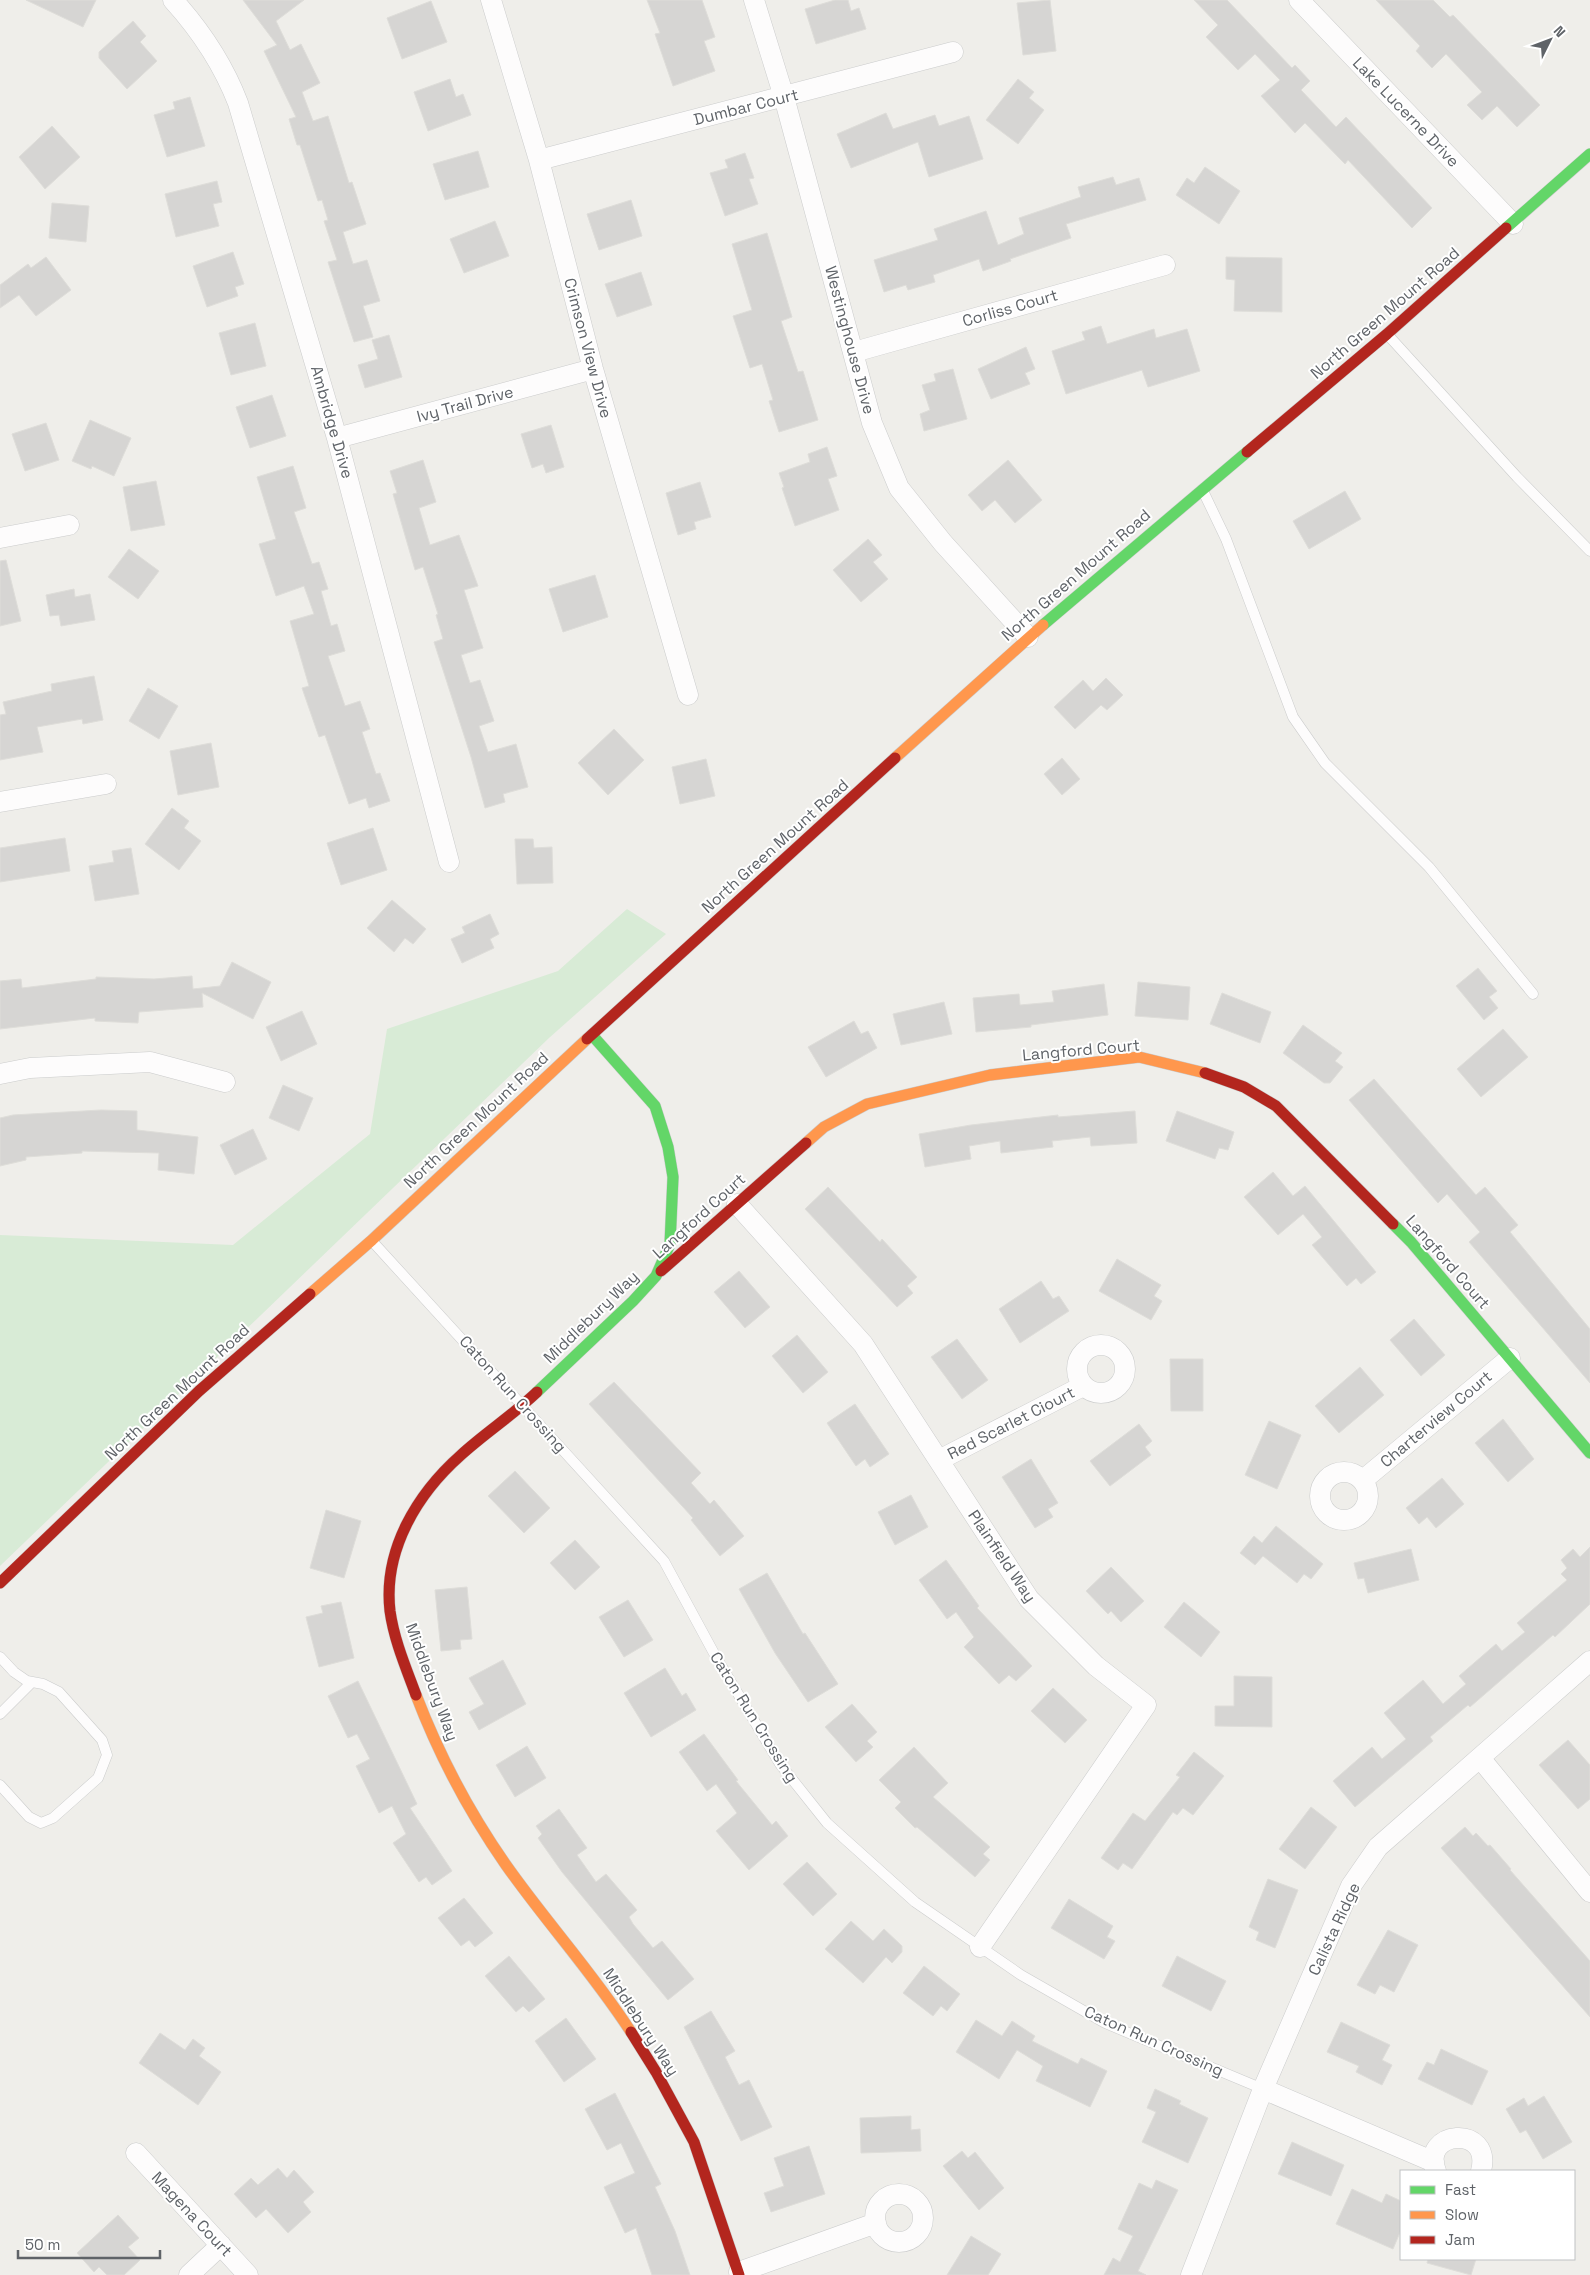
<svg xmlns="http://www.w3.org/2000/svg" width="1590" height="2275" viewBox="0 0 1590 2275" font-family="'Space Grotesk',sans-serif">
<rect width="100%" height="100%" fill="#efeeea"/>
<!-- green -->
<path fill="#d8ebd6" d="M627,909l39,25 -117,104 -549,528v-331l233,10 137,-111 17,-105 171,-58z"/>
<!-- building -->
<path fill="#d6d5d3" stroke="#deddd9" d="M26,0h70l-13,27z
M243,0h61l-28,21 14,29 11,-6 19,39 -18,9 11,29 15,-5 21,67 3,-1 14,42 -23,8 10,32 14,-4 13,41 -17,5 10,31 -19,5 -26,-80 9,-2 -13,-39 4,-1 -6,-20 -4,1 -18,-56h-3l-8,-26 7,-2 -32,-66 13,-6z
M647,0h55l13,37 -11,4 11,30 -42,15 -18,-52 5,-1z
M835,0h13l3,11 8,-3 7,21 -50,15 -11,-35z
M1050,0l6,51 -33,4 -6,-52z
M1194,0h33l65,68 3,-3 15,16 -9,9 35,37 10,-10 86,91 -20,20 -64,-68 -3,4 -40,-41 -10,10 -34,-37 19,-16 -25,-26 -17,16 -32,-33 12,-12z
M1376,0h57l17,17 3,-2 87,90 -23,22 -20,-21 -15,14 -15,-15 15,-13 -36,-38 -14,14 -16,-17 4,-5z
M431,1l16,41 -45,17 -15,-41z
M133,21l13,15 -6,6 17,19 -30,28 -28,-31v-6z
M450,79l6,18 7,-3 8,21 -43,16 -14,-39z
M1018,79l16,13 -5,6 15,12 -26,34 -32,-24z
M190,97l15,49 -38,11 -13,-42 21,-6 -2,-7z
M886,113l7,16 42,-14 4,11 30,-10 14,43 -54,18 -11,-35 -67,26 -14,-34z
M52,126l28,31 -35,32 -26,-32z
M478,151l11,36 -44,13 -12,-36z
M745,153l9,25 -5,1 9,25 -33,12 -15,-43 18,-5 -3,-8z
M1205,167l35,24 -21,33 -43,-29 11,-17 7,5z
M1113,177l3,8 23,-7 7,22 -80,24 5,14 -61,21 1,2 -28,10 -4,-12 -46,16 2,7 -27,8 -2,-5 -22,7 -10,-32 64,-20 -4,-11 52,-18 12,34 26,-11 -5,-16 62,-21 -3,-10z
M217,181l5,21 -9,2 6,22 -43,11 -11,-43z
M631,200l11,36 -43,14 -12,-36z
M52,203l37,3 -3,36 -37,-4z
M495,221l14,35 -45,17 -14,-34z
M767,233l25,84 -11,4 17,51 5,-1 15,49 -39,12 -10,-31 4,-1 -11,-36 -12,4 -17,-52 19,-6 -20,-66z
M233,252l11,32 -9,3 3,9 -31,11 -14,-41z
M46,257l25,33 -35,26 -17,-21 -19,13v-23l28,-21 3,4z
M1226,257l56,1v54l-48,-1 1,-31 -9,-1z
M641,272l11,33 -35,12 -12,-33z
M255,323l11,43 -35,9 -12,-42z
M1101,326l6,18 47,-15 2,9 31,-9 13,42 -52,16 -6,-17 -76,24 -14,-43 33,-11 -3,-8z
M389,335l13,42 -37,11 -7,-23 20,-6 -6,-19z
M1026,347l9,22 -10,4 5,11 -39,15 -13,-30z
M953,369l14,50 -43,12 -4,-17 10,-4 -8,-25 14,-4 -2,-7z
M272,395l14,41 -36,12 -14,-41z
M90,420l41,18 -17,38 -22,-10 -1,3 -19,-8z
M46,423l13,37 -34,11 -13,-37z
M551,425l13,42 -18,6 -3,-9 -11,4 -11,-34z
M827,447l10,29 -9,3 11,31 -44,16 -13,-38 2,-1 -5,-14 31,-11 -2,-8z
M423,460l13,42 -17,6 11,37 29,-10 19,51 -14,4 19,58 -22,7 9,28 10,-3 14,41 -15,5 9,26 28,-8 12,43 -25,7 2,8 -20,6 -14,-51 -37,-115 9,-3 -7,-24 2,-1 -15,-47 -8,3 -22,-76 4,-1 -7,-22z
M1008,460l34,40 -27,23 -20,-23 -13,11 -14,-16z
M293,466l13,42 -12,4 18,52 7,-2 9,27 -7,2 10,35 6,-2 8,27 -17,5 17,50 15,-5 10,28 -8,3 14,42 4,-1 10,28 -21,7 -3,-10 -17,6 -24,-69 -6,2 -17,-49 7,-2 -19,-65 24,-7 -10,-28 -28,10 -17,-52 17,-5 -19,-62z
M156,481l9,44 -34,6 -8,-44z
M700,482l11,35 -17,5 2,7 -18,6 -12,-42z
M1345,491l16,28 -52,30 -16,-28z
M868,539l14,16 -9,7 15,17 -27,23 -28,-32z
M129,549l30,22 -21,28 -30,-22z
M6,560l15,61 -21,5v-65z
M595,575l13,42 -45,15 -14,-43z
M74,589l1,8 15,-3 5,26 -34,6 -2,-11 -9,1 -4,-21z
M94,676l9,44 -20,4 -1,-5 -45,8 6,25 -43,8v-45l6,-1 -3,-12 49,-11 -1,-7z
M1106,678l17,17 -16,15 -6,-5 -26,24 -21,-22 29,-27 10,11z
M148,688l30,18 -19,33 -30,-18z
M614,729l30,31 -36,35 -30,-32z
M211,743l8,44 -41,8 -8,-44z
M1062,758l18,21 -18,16 -18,-21z
M706,759l9,37 -35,8 -8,-37z
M172,808l17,13 -5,7 17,13 -22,29 -34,-26z
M373,828l14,42 -46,15 -14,-42z
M65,838l5,33 -70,11v-34z
M515,839h18l1,9 18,-1 1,36 -36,1z
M131,848l8,46 -44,7 -6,-35 25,-4 -2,-11z
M392,900l34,29 -13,15 -8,-6 -11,14 -27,-24z
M490,914l9,20 -9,5 4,9 -32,15 -11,-24 14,-6 -3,-6z
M232,962l39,20 -18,37 -51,-26 1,14 -64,5 -1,11 -43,-2v-3l-95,11v-48l21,-2 1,9 74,-9v-2l58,2 38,-3 1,13 27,-3z
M1478,968l19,23 -8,6 9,11 -14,12 -28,-34z
M1138,982l52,5 -2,33 -53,-4z
M1104,984l4,31 -77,10v2l-55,5 -3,-34 46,-4 1,11 34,-3 -2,-11z
M1222,993l49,19 -11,31 -50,-19z
M944,1002l8,32 -51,11 -8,-31z
M302,1011l15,33 -36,17 -15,-34z
M854,1021l7,13 7,-3 9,17 -51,29 -18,-30z
M1303,1025l39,28 -7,8 8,6 -13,16h-6l-41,-30z
M1503,1029l25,28 -47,40 -24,-28z
M1374,1079l102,116 9,-8 33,38 -8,7 80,97v54l-121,-141 11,-10 -33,-38 -9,9 -89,-103z
M283,1085l30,13 -14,33 -30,-13z
M101,1110l36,1v19l61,7 -4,37 -36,-4 1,-17 -77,-2v2l-56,4v3l-26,6v-48l13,-3z
M1135,1111l2,32 -46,3 -1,-9 -38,4 1,6 -52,6 -1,-12 -31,5 2,13 -46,8 -6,-33 52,-9 87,-10v2z
M1177,1111l57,21 -6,18 -9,-2 -4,11 -49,-18z
M253,1129l14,30 -32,16 -15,-30z
M1273,1172l20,24 12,-10 71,86 -15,12 -5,-6 -9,8 -35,-41 10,-8 -19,-23 -25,21 -34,-38z
M828,1187l52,55 2,-3 35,38 -10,9 6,7 -16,14 -92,-98z
M1117,1259l44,26 -7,11 8,5 -11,19 -52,-29z
M739,1271l31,36 -25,21 -31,-36z
M1041,1281l12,18 6,-3 10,15 -49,32 -21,-34z
M1414,1319l31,36 -24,21 -31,-36z
M797,1335l31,37 -25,21 -31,-37z
M957,1339l31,41 -26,19 -31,-42z
M1170,1359h33v52h-32z
M1360,1367l24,28 -45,38 -24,-27z
M614,1382l87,91 -10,10 19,21 4,-4 30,36 -24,20 -29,-36 2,-2 -104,-114z
M855,1404l34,50 -19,13 -5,-8 -9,7 -29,-43z
M1503,1419l31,40 -26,23 -33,-39z
M1269,1421l32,14 -24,54 -32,-14z
M1139,1424l13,17 -7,6 6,8 -41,31 -20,-25z
M1031,1459l27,44 -10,6 5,8 -18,11 -33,-51z
M515,1471l35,37 -26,25 -36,-37z
M1442,1478l22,26 -28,24 -9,-11 -8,7 -13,-16z
M911,1495l17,32 -33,18 -17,-33z
M326,1510l35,11 -17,57 -34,-10z
M1276,1526l47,38 -12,15 -7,-5 -7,9 -34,-27 -8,9 -15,-12 14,-17 8,7z
M575,1540l25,27 -25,23 -25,-27z
M1590,1547v57l-35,33 -2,-2 -83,72 -2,-2 -38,32 3,4 -78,66 -22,-26 39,-34 10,12 24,-20 -22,-26 39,-33 20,24 23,-20 -7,-8 37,-32 6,7 23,-19 -8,-9 50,-43 -6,-6 6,-6 -6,-8 12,-11 7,8z
M1411,1549l8,31 -51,13 -4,-15 -6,1 -4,-16z
M946,1560l33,46 -2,2 55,58 -16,15 -7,-6 -10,9 -35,-37 10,-10 -18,-25 -9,7 -28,-39z
M1111,1567l33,34 -23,21 -10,-11 -3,3 -22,-23z
M767,1573l36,61 2,-1 33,51 -30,18 -33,-49 -36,-64z
M467,1587l5,52 -12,1 1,9 -20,2 -6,-61z
M628,1600l25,40 -29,17 -25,-40z
M341,1602l13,56 -35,9 -13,-50 17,-4 -2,-7z
M1184,1602l36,30 -19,25 -37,-30z
M503,1660l23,44 -47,26 -10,-18 15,-8 -15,-26z
M665,1668l17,28 4,-3 10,17 -45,27 -27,-44z
M1234,1676l38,1v50l-57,-1v-20h19z
M358,1681l59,123 -7,4 42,63 -20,14 -6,-8 -7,5 -26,-39 13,-9 -14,-28 -13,7 -23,-47 14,-7 -13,-25 -9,4 -20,-42z
M1053,1688l34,32 -22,23 -34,-32z
M852,1704l25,28 -10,9 6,6 -17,15 -31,-35z
M704,1734l34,46 -2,1 36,44 4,-4 12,15 -39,34 -33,-39 21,-18 -21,-29 -9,7 -28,-39z
M1568,1740l22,25v34l-12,10 -39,-44z
M527,1746l19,32 -31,19 -19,-32z
M914,1747l34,36 -15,14 57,50 -7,7 7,6 -15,17 -58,-50 -2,1 -20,-20 6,-6 -22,-22z
M1194,1752l30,24 -31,39 -10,-7 -6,7 -4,-3 -41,57 -9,-6 -5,7 -17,-12 32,-45 12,8 35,-44 -4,-2z
M1311,1807l26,20 -32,42 -26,-20z
M559,1809l28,39 -10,7 19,27 10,-8 31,36 -8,7 4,7 20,24 9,-7 32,38 -26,21 -106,-128 -24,-34 4,-4 -6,-8z
M1465,1827l8,9 3,-3 12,13 2,-1 21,24 -1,1 80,91v56l-149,-169z
M807,1862l30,32 -24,22 -30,-32z
M1268,1879l30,11 -23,58 -19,-8 3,-8 -10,-5z
M464,1898l29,35 -18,14 -6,-7 -8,6 -23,-28z
M1069,1899l44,27 -6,11 8,4 -11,18 -53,-31z
M851,1921l22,20 11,-12 18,17v6l-10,11 -6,-6 -23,26 -38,-34z
M1388,1930l30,15 -24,47 -14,-7 -5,9 -18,-9z
M509,1956l36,43 -16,13 -6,-6 -7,6 -31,-36z
M1177,1956l49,25 -15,30 -49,-25z
M924,1966l36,28 -13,17 -6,-5 -8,10 -30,-23z
M711,2011l24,40 -10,6 14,28 10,-5 23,47 -31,14 -57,-114z
M566,2018l30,41 -32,23 -29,-41z
M976,2020l26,16 10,-15 23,15 -3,5 46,23 3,-6 26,13 -17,36 -54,-26 7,-15 -26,-16 -18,29 -43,-27z
M1341,2022l49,23 -8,15 10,5 -10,20 -26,-13 3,-6 -32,-14z
M160,2033l25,17 8,-11 12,9 -6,8 22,16 -23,33 -59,-42z
M1441,2049l47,22 -16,34 -54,-26 9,-17 7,3z
M1155,2089l26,12 -2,3 29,14 -20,45 -46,-21 14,-30 -9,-4z
M615,2093l46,91 -6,3 20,44 15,44h-38l-16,-47 -11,5 -21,-46 31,-14 -14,-30 -14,7 -22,-41z
M1544,2096l28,46 -29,17 -17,-29 -6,3 -14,-24 18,-11 4,8z
M911,2116v14l9,-1 1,22 -60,2 -1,-35z
M1292,2142l52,23 -13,31 -53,-22z
M809,2146l16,48 -54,18 -7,-19 20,-7 -10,-28z
M962,2151l6,7 7,-6 29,36 -25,22 -36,-44z
M278,2168l9,10 7,-8 20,22 -11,10 8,10 -23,21 -22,-24 -10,9 -22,-24 17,-16 7,7z
M1156,2180l22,10 -40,81 8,4h-42l9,-17 7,4 13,-26 -15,-7 21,-46 13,6z
M1352,2189l30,14 4,-9 15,7v29l-8,19 -57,-25z
M118,2215l21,23 -11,9 12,13 -16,15h-17l-8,-8 -5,5 -17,-19z
M971,2236l30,18 -13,21h-41z
M1428,2259h48l-5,16 -44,-12z"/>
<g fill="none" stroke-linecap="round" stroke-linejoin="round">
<!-- lane casing -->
<g stroke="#cbcccc" stroke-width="11">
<path id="lane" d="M1387,334l130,143 73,74
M1203,491l23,48 67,178 32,46 104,104 104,127
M372,1241l292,320 52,96 64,107 47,59 88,79 106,73 84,48 158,66
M0,1657l14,15 13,9 16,3 16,8 43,48 5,15 -9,23 -45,40 -12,5 -12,-6 -29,-32
M0,1714l32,-32"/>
</g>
<!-- street casing -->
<g stroke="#cbcccc" stroke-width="21">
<path id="street" d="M173,0c28,31 50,64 65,103l99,335 112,424
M491,0l48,160 54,209 95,326
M754,0l30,97 88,326 27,65 44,55 85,94
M1299,0l214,224
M539,160l414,-108
M854,352l311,-87
M337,438l256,-69
M0,538l69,-13
M0,802l106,-18
M0,1074l30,-6 120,-6 75,20
M737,1204l126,140 166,255 67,67 50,39 -166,242
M1077 1369a24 24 0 1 1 48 0a24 24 0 1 1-48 0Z
M939,1460l144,-74
M1320 1496a24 24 0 1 1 48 0a24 24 0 1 1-48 0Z
M1363,1480l147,-122
M1480,1758l110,134
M1263,2089l171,73
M136,2153l112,122
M1436,2171c-17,-40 57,-48 45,0
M875 2218a24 24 0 1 1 48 0a24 24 0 1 1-48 0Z
M739,2272l137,-49
M189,2275l32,-30
M1191,2275l72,-186 88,-203 27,-39 212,-186"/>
</g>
<!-- fast casing -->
<g stroke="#cacacb" stroke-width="12">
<path id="fast" d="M1506,228l84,-74
M1043,625l204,-173
M1393,1224l18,18 179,211
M537,1392l96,-91 23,-25 14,-32 3,-67 -5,-30 -13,-41 -63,-71"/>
</g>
<!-- slow casing -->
<g stroke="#cacacb" stroke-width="12">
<path id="slow" d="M895,758l148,-133
M806,1143l18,-16 43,-23 123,-29 149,-18 66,16
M310,1294l62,-54 215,-201
M416,1695c23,60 53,117 90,170 40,57 87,108 125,167"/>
</g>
<!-- jam casing -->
<g stroke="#cacacb" stroke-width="12">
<path id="jam" d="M1247,452l140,-118 119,-106
M587,1039l308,-281
M1205,1073l39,14 32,19 117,118
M661,1271l145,-128
M0,1583l199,-192 111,-97
M416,1695c-10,-27 -22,-55 -26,-84 -7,-61 27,-117 71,-156 24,-22 52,-40 76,-63
M631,2032l25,40 38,70 45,133"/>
</g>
<!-- lane -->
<use href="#lane" stroke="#fdfcfc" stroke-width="10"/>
<!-- street -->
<use href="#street" stroke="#fdfcfc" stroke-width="20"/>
<!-- fast -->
<use href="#fast" stroke="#63d668" stroke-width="11"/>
<!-- slow -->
<use href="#slow" stroke="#ff974d" stroke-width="11"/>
<!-- jam -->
<use href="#jam" stroke="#b3261e" stroke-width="11"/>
</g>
<g text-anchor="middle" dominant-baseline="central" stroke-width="4" stroke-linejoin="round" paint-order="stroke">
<!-- street labels -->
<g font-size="16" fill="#5f6368" stroke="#fff">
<text transform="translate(746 107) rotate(-14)">Dumbar Court</text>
<text transform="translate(1406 112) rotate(46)">Lake Lucerne Drive</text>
<text transform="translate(1010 308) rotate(-16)">Corliss Court</text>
<text transform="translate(1385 313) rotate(-41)">North Green Mount Road</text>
<text transform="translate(850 340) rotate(75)">Westinghouse Drive</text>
<text transform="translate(588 348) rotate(75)">Crimson View Drive</text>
<text transform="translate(465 404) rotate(-15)">Ivy Trail Drive</text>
<text transform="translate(332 422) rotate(74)">Ambridge Drive</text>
<text transform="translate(1076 575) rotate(-41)">North Green Mount Road</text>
<text transform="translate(775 846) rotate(-42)">North Green Mount Road</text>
<text transform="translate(1081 1050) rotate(-5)">Langford Court</text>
<text transform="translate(476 1120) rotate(-43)">North Green Mount Road</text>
<text transform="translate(699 1216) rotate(-42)">Langford Court</text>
<text transform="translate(1448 1262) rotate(49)">Langford Court</text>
<text transform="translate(591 1317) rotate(-44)">Middlebury Way</text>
<text transform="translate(177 1392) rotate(-43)">North Green Mount Road</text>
<text transform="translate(513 1394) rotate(48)">Caton Run Crossing</text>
<text transform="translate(1436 1419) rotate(-40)">Charterview Court</text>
<text transform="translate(1011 1423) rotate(-27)">Red Scarlet Ciourt</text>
<text transform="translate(1002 1556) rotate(56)">Plainfield Way</text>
<text transform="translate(432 1682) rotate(70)">Middlebury Way</text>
<text transform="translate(754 1717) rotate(58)">Caton Run Crossing</text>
<text transform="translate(1334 1929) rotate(-65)">Calista Ridge</text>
<text transform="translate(641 2022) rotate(57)">Middlebury Way</text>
<text transform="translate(1154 2041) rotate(24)">Caton Run Crossing</text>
<text transform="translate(192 2214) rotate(47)">Magena Court</text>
</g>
</g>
<!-- legend -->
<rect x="1400" y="2170" width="175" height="90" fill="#ffffff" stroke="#bfc1c3"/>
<rect x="1410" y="2186" width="25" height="8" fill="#63d668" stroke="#bfc1c3"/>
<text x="1445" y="2195" font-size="15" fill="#5f6368">Fast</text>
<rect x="1410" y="2211" width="25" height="8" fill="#ff974d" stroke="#bfc1c3"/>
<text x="1445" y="2220" font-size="15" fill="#5f6368">Slow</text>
<rect x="1410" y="2236" width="25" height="8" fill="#b3261e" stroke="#bfc1c3"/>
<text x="1445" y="2245" font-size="15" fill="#5f6368">Jam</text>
<!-- north arrow -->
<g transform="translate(1550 40) rotate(48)" stroke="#ffffff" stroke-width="4" paint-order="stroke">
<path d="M0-4L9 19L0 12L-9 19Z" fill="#5f6368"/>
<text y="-8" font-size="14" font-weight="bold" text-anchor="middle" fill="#5f6368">N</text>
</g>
<!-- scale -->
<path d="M18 2250v8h142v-8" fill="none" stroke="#5f6368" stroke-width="2.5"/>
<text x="25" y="2250" font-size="15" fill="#5f6368" stroke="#ffffff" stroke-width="4" paint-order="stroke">50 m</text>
</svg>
